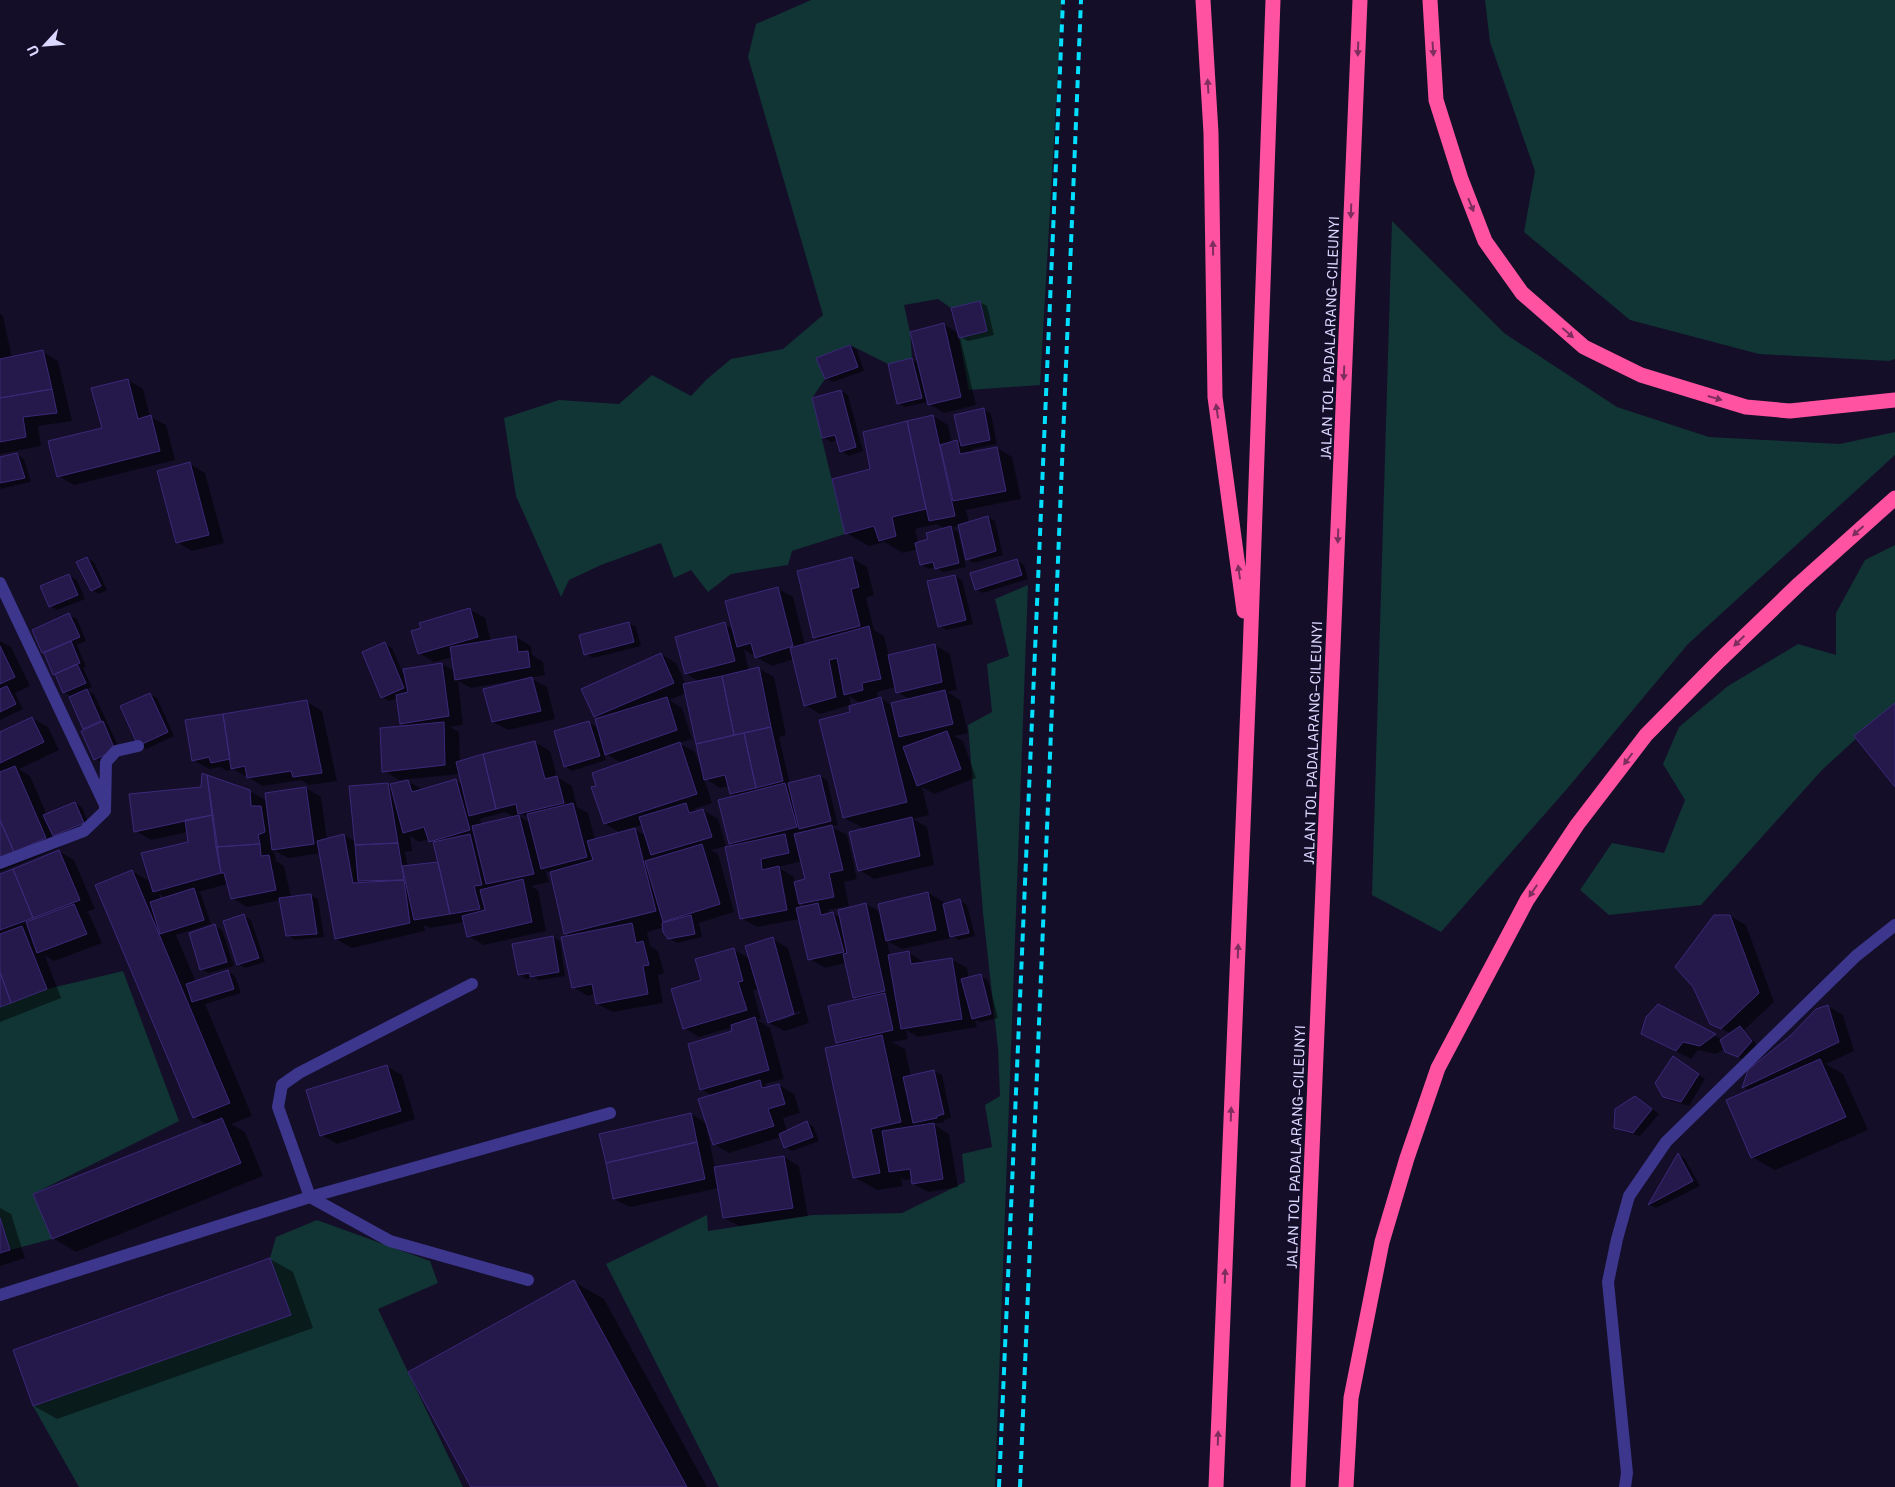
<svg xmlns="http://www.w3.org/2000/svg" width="1895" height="1487" viewBox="0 0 1895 1487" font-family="'Public Sans',sans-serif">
<rect width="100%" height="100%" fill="#140e29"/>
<!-- green -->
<path fill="#113434" d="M811,0h251l-22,385 -71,5 -10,-52 28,-7 -7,-30 -29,7 -13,-9 -34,6 6,27 2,26 -24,6 -38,-19 -34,13 9,21 -13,19 33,136 -53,17 -4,14 -57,9 -23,18 -17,-22 -17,8 -13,-35 -60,22 -32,15 -8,17 -45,-101 -12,-78 55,-18 60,4 33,-29 39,21 16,-17 24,-20 52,-10 40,-34 -75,-258 8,-33z
M1485,0h410v359l-6,2 -130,-7 -129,-34 -106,-88 11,-61 -45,-129z
M1392,221l112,112 113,74 92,30 131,7 55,-12v23l-207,189 -122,146 -125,142 -69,-37z
M1895,545v158l-73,67 -121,135 -92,10 -29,-25 32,-47 52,10 21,-53 -22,-36 16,-37 49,-41 70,-42 38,11v-42l29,-53z
M1028,585l-33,902h-276l-113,-223 101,-49 1,16 104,-16 90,-2 63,-31 -3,-28 30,-7 -7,-42 15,-9 -2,-48 -15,-135 -15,-188 24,-13 -5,-48 22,-8 -14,-57z
M123,971l56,150 -146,73 19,45 -42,11 -10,-32v-211l47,-18z
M317,1220l113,41 8,22 -60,26 85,178h-384l-46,-81 257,-91 -20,-57 6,-21z"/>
<!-- shadow -->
<path fill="#0007" fill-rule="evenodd" d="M980,302l7,4 7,29 -26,6 -8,-4 16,68 -32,8 -15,-9 -1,-2 -23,5 -7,-4 14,-44 7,4 25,-39 15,10z
M0,314l3,2 9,42 31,-6 15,9 14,60 -34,5 3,20 -41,8z
M850,346l7,4 7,21 -31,11 -7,-4z
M128,380l15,9 7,28 16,8 9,35 -101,25 -16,-9 45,-47z
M841,391l7,4 15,56 -14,5 -8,-5 -3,-11 -7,2 -8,-5z
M984,409l7,5 6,30 -25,5 1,4 24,-5 15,9 9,42 -55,11 3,13 19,-6 7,4 8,34 -29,8 -7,-4 -7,-33 -9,2 7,4 8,35 -23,5 -7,-5 -8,2 -7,-5 -3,-15 -15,4 -19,-11 -15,4 -23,-13 25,-64 -7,-36 69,-17 15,9 4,18 5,-2 4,3zM937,524l8,5 -16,11 -11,3 -3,-14z
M17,455l7,4 7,23 -31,7v-31z
M190,464l15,9 19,70 -32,8 -15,-9z
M86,558l8,4 13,28 -8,4 -7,-4z
M852,558l15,9 7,28 -8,3 8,32 10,6 5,20 46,-11 15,9 7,36 -10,2 13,8 8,33 -14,3 9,5 13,37 -42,16 -12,-7 7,28 -16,4 14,8 7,38 -60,14 -15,-9 6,-41 -21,-11 8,-105 -2,-8 -30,9 -15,-9 -11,-46 -22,7 -16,-9v-3l-3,1 -9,-5 5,21 10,-2 15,8 12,58 -7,2 11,47 30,-8 7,4 11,45 -6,2 15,8 10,44 -13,3 5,24 -22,4 14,8 25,-14 16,9 -2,-9 48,-11 16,9v2l16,-3 7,4 8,31 -16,4 -9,-5 1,3 -49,11 -15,-8 3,14 19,-2 15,9v1l27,-4 16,9 2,11 12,-3 7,4 10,38 -18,4 -5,-2 2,7 -59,10 -12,-7 2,9 -16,3 13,7 6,28 23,-6 8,4 9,43 -7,2v2l-11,2 16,10 9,53 -29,5 -16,-8v-5l-8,1 -4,-2 2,8 -26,4 -23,-13 -12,-132 -5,-2 22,-43 -5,-3 -8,-34 -21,5 -15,-9 -10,-40 -43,8 -16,-9 -14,-72h8l-5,-3 6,-47 -5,-2 -2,-8 -9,2 -16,-10 8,25 -18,6 5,2 4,-1 15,9 8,27 -15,4 7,4 16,58 -35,11 3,14 -25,6 -8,-5 -5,-11 -17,5 3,14 8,5 6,22 -6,2 5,28 -50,9 -16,-8 -2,-10 -7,2 -15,-9 -2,-51 -6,-3 -14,-60 -6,-3 4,12 -18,4 7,4 8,41 -62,14 -16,-9 -3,-14 -35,6 -6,-3 1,6 -73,17 -16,-9 -15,-86 -33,5 -14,-8 2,11 8,5 7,31 19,-2 8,4 6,38 -29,3 -8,-5 -7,-35 -33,7 -15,-9 -4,-14 -30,8 3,2 10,30 -35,11 20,47 32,-11 7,5 6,17 -36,11 47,112 -21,8 14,8 18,44 -187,76 -23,-14 155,-113 -14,-8 -62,-246 19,11 38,-40 -1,-10 -37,8 -15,-9 114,-40 17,10 39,-13 15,9 6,42 17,-4 12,7 31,-58 3,1 17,-4 17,9 32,-9 7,4 -3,-11 -61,6 -15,-9 22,-44 -5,-3 -3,-26 -9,3 -7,-4 3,-53 7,4 14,32 36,-16 13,7 -2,-14 -19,5 -15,-9 50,-44 16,9 6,23 25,-4 15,9 1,9 11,7 2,13 -15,3 17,9 8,32 -47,11 -15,-8 22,-40v-2l-44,8 -13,-7 5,44 -13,2 9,5 1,30 75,-20 15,9 7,26 15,9 5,21 11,6 7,27 26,-7 -16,-9 -7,-37 24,-24 -18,-10 2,7 -34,11 -7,-5 23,-44 11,6 1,-9 -5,-3 66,-62 15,9 10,22 14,-3 -14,-8 38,-50 9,5 44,-41 16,9 12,48 16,-4 -7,-4zM896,687l1,5 12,7 -19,5 -9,-6 -3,1 -1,-7zM686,693l17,78 -1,1 -7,-20 -16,-9 13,-4 -10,-31 -13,-8zM849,696l8,5 5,2 -11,3zM505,812l9,5 -32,8 -2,-6zM522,814l7,4 2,5 -13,-7zM642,825l4,11 -13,-8zM410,836l9,6 10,-3 1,3 5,3 5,18 -32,4 -3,-15 7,-1zM802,861l5,19 -12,3 -1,-6 -16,-10zM159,894l7,4 -5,2zM799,902l8,5 -7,1z
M1017,560l7,5 4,14 -45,14 -7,-4z
M69,576l8,4 8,19 -28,11 -7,-4z
M955,576l7,4 11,44 -27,6 -7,-4z
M69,615l8,4 9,22 -9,4 9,22 -3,1 9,19 -6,3 8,4 28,60 -19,9 -8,-4 -10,-29 -14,-33h1l-8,-5 -30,-62z
M629,623l7,4 5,19 -48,12 -7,-4z
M0,641l11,6 19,39 -15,7 8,16 -23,11z
M150,694l7,4 17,38 -28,13 -7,-4z
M307,702l15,9 15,70 -28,4 -8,-5 -38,6 -30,-17 -6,2 -7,-4 -11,2 -16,-9z
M32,718l16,9 11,23 -40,19 11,7 17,39 28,-12 7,4 8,20 -34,9 5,11 -61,25v-99l3,-1 -3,-1v-37z
M59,851l15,9 21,49 -9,3 3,2 13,29 -48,18 -9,-5 16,42 -61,24v-147z
M244,916l7,4 14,42 -20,6 -7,-4z
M1730,916l16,9 28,77 -30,28 14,16 -12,15 -20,-10 -1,-3 -9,6 -18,-4 -7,9 -49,-25 16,-29 65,35 8,-6 -20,-11z
M215,926l7,4 12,36 -25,7 -8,-4z
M553,937l7,4 5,35 -26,4 -5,-3 -8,2 -7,-5z
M773,939l15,9 21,75 -24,8 -16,-8 -10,-34 -6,1 8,29 -4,1 13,8 14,51 -20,5 6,4 9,-3 15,9 6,19 -17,5 4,13 20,-8 7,4 5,14 -27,10 -7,-4 -4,-10 -52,16 -15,-9 -5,-15 -2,1 8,38 69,-11 15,9 9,50 -69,10 -15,-8 -5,-30 -89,19 -16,-8 77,-85 17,10 5,-28 -12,-7 33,-57 -1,-5 -34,10 -15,-9 18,-47 31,-32 17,10zM800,1011l1,2 -22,8v-3z
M1828,1006l15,9 11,36 -28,13 17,10 25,56 -93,40 -23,-13 -2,-66 -7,-4z
M1681,1061l24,18 -16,27 -18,-5 -7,-4z
M386,1066l16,9 13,44 -78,25 -16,-9z
M1635,1097l24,17 -19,22 -17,-4 -7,-5z
M1679,1155l6,4 15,27 -44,22 -7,-3z
M0,1208l11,6 14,44 -25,8z
M270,1259l23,13 20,56 -256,91 -23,-13z
M574,1282l30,17 103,188h-235z"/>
<!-- building -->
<path fill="#25194c" stroke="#3b2979" d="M980,301l7,30 -28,7 -8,-30z
M944,323l17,74 -33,8 -18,-73z
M850,345l8,22 -33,12 -9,-21z
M43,350l9,39 -52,9v-39z
M912,358l10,40 -25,6 -9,-40z
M128,379l10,40 13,-4 9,36 -103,26 -9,-36 54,-13 -11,-40z
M52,389l5,24 -34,4 3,20 -26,5v-44z
M841,390l15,57 -16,5 -5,-17 -13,3 -10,-40z
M984,408l6,32 -29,6 -7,-31z
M933,415l22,101 -26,5 -22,-100z
M907,421l19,88 -34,8 4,19 -17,5 -5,-15 -29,8 -13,-55 38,-10 -7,-37z
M957,440l3,14 37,-7 9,44 -53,10 -13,-56z
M17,453l8,25 -25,5v-26z
M190,462l19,73 -33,8 -19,-72z
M988,516l8,35 -30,9 -8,-35z
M951,526l8,37 -24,6 -2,-7 -13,3 -5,-22 13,-4 -2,-6z
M87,557l14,29 -10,5 -15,-29z
M852,557l7,30 -8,2 9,37 -47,12 -16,-67z
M1017,559l5,16 -47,15 -5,-17z
M69,574l9,21 -29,12 -9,-21z
M955,575l11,45 -28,7 -11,-46z
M778,587l15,59 -38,12 -4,-15 -14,4 -12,-46z
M470,608l8,29 -60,17 -7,-23 10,-3 -2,-5z
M69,613l11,24 -38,16 -10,-23z
M629,622l5,20 -50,13 -5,-20z
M725,622l10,39 -50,13 -10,-37z
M869,626l12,53 -19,4 1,7 -19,5 -7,-37 -8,2 7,37 -32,9 -14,-58z
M516,636l2,16 10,-1 2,16 -75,13 -5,-33z
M71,641l9,22 -27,12 -9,-22z
M385,642l19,46 -23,10 -19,-46z
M935,644l7,38 -46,11 -8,-38z
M0,646l15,31 -15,7z
M661,653l13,30 -80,34 -13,-28z
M442,663l7,53 -49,8 -4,-29 12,-3 -5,-23z
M77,664l9,19 -23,10 -8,-19z
M759,667l12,60 -37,8 -12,-59z
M722,676l12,59 -38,9 -13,-60z
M532,677l9,34 -49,11 -9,-33z
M7,686l9,18 -16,8v-23z
M87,689l14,32 -18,8 -14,-32z
M945,690l8,34 -54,13 -8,-34z
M150,693l18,39 -30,14 -18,-40z
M667,697l10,33 -72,25 -10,-36z
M881,697l26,105 -64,16 -24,-98 31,-8 -1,-6z
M307,700l15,73 -29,4 -2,-6 -44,7 -2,-12 -14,3 -8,-55z
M1895,703v84l-41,-51z
M223,714l7,45 -19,4 -2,-6 -17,4 -7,-41z
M32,717l12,25 -44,21v-31z
M103,721l12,29 -21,10 -13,-29z
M589,721l11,35 -36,11 -10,-36z
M444,722l1,43 -63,7 -2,-44z
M771,727l12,54 -27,7 -12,-55z
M947,731l14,38 -44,17 -14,-39z
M744,733l12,55 -26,6 -5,-19 -21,5 -8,-36z
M535,741l10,38 12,-3 7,27 -46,11 -2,-10 -20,5 -13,-55z
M680,742l17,52 -93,30 -13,-37 5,-1 -4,-13z
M483,754l13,55 -27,7 -13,-54z
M15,766l31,72 -32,14 -14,-32v-48z
M202,773l5,2 6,40 -79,17 -5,-38 72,-7z
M207,775l43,15 1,16h10l4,26 -7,3 2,9 -44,3z
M820,775l11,46 -32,8 -11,-46z
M456,779l14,51 -41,12 -5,-15 -21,6 -13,-49 18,-4 4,12z
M388,783l10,60 -43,2 -6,-59z
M785,783l12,44 -68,17 -11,-44z
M306,787l8,57 -42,6 -7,-57z
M75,802l9,21 -31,13 -10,-21z
M573,803l14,54 -46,12 -14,-55z
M686,803l3,10 14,-4 9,28 -61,18 -12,-38z
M213,815l8,58 -68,19 -12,-39 47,-11 -3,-22z
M519,815l15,59 -48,10 -14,-58z
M912,817l8,39 -62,15 -9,-39z
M0,820l14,32 -14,6z
M832,825l11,45 -14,3 5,24 -35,7 -5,-22 11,-3 -11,-45z
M635,828l21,83 -92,23 -14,-62 43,-12 -6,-19z
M344,834l9,49 51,-3 6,43 -75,16 -18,-98z
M470,834l12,51 -8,1 6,23 -30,5 -17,-72z
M785,834l4,19 -28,6 1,11 17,-4 8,44 -47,9 -15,-72z
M398,843l6,37 -46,1 -3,-36z
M260,844l1,12 8,-1 7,35 -45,9 -7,-26h-3l-5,-26z
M702,844l18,60 -57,18 -18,-61z
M59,850l21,50 -47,18 -20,-49z
M438,862l12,52 -36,6 -12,-54z
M13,869l20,49 -33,12v-56z
M132,870l98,233 -37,15 -98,-233z
M523,879l9,43 -65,15 -5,-21 23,-6 -5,-20z
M194,888l10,32 -44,14 -10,-32z
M928,892l8,38 -50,11 -8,-37z
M311,894l6,40 -31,2 -7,-38z
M960,899l9,34 -19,4 -7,-33z
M818,903l3,12 12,-3 11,40 -36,8 -12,-52z
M866,903l19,88 -32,7 -10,-44 4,-1 -9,-43z
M74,904l13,30 -50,19 -11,-31z
M244,914l15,44 -22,7 -14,-44z
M691,915l4,19 -27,5 -5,-7 -1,-9z
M1714,915h16l29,78 -38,36 -11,-5 -17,-37 -18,-20z
M632,923l4,20 7,-2 6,24 -6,1 5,28 -52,10 -4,-20 -20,4 -11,-51z
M215,924l12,38 -27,8 -11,-37z
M22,926l25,63 -36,14 -11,-31v-38z
M553,936l6,36 -29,5v-4l-12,2 -6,-31z
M773,937l21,77 -26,9 -23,-77z
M734,948l9,33 -5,1 9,28 -64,19 -12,-40 30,-9 -6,-21z
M909,951l2,13 41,-6 10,61 -61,10 -13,-74z
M228,970l6,19 -42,13 -6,-18z
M0,972l11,31 -11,4z
M981,974l10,40 -19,5 -11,-40z
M885,993l8,37 -57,13 -8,-37z
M1658,1004l58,30 -16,12 -17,-4 -7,9 -35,-17 5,-17z
M1828,1005l11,37 -97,46 6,-18 42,-34 26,-27z
M755,1017l14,53 -69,20 -12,-46 44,-13 -1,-6z
M1740,1026l12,15 -14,16 -13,-5 -5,-12z
M882,1035l19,87 -30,7 9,44 -27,5 -28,-130z
M1673,1056l26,18 -18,28 -18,-5 -8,-14z
M1820,1059l26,58 -95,41 -25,-58z
M387,1065l14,46 -81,25 -14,-46z
M934,1070l10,44 -7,2v2l-24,5 -10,-46z
M760,1080l2,8 17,-4 6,20 -17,5 6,17 -61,19 -15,-46z
M1635,1096l17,13 -19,24 -19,-5 1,-19z
M691,1113l6,29 -91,21 -7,-29z
M222,1118l19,45 -189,76 -19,-45z
M807,1121l6,16 -29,11 -5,-14z
M934,1123l9,56 -31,5 -2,-15 -21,3 -7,-41z
M697,1142l8,37 -92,20 -7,-36z
M1678,1153l15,28 -45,24z
M784,1156l9,52 -70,10 -9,-51z
M0,1218l10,32 -10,3z
M270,1258l21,57 -258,91 -20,-56z
M574,1280l113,207h-216l-63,-115z"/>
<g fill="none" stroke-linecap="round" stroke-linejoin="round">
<!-- minor -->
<path stroke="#3c368c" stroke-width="12" d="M0,583l104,220
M0,863l84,-32 21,-20 1,-49 10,-11 22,-5
M472,984l-173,89 -17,12 -4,22 32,90 80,44 138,39
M0,1295l310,-98 300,-84
M1625,1487l2,-14 -19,-191 9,-43 12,-43 37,-54 190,-186 39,-31"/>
<!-- highway -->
<path stroke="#ff52a0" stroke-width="15" d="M1203,0l8,133 4,264 29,214
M1430,0l6,100 25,79 24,62 37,52 62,54 57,28 105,32 44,4 105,-11
M1216,1487l34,-832 23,-655
M1298,1487l62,-1487
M1346,1487l5,-89 31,-156 25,-84 31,-90 89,-168 50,-75 69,-90 73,-74 80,-77 96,-86"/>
<!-- rail -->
<path stroke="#03dfff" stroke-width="4" stroke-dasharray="8 6" stroke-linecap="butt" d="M999,1487l64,-1487
M1020,1487l61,-1487"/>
</g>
<!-- one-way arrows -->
<defs><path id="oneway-solid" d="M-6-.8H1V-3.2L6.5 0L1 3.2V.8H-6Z" transform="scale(1.25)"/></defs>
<g fill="#7e2d5f">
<use href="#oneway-solid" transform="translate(1358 49) rotate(92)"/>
<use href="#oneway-solid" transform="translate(1433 49) rotate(86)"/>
<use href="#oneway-solid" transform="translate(1208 86) rotate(-93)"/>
<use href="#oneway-solid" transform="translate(1471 205) rotate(68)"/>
<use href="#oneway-solid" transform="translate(1351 211) rotate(92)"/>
<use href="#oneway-solid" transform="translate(1213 248) rotate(-91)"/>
<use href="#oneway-solid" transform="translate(1568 333) rotate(41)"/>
<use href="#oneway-solid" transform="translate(1344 373) rotate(92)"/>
<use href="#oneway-solid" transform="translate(1715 398) rotate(16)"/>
<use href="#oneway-solid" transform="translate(1217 411) rotate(-98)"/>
<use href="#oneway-solid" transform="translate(1858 531) rotate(138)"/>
<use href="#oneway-solid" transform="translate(1338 536) rotate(92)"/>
<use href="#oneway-solid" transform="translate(1239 572) rotate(-98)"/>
<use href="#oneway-solid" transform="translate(1739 641) rotate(136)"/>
<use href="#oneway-solid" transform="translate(1628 759) rotate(127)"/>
<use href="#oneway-solid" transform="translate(1533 891) rotate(124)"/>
<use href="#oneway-solid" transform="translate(1238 951) rotate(-88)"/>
<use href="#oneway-solid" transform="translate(1231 1114) rotate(-88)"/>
<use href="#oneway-solid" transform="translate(1225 1276) rotate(-88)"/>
<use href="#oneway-solid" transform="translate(1218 1438) rotate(-88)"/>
</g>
<g text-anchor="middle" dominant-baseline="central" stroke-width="4.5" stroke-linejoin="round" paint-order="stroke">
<!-- street labels -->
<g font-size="14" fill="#dcd7ff" stroke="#140e29">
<text transform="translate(1330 338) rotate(-88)">JALAN TOL PADALARANG–CILEUNYI</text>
<text transform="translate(1313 743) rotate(-88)">JALAN TOL PADALARANG–CILEUNYI</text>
<text transform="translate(1296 1147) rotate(-88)">JALAN TOL PADALARANG–CILEUNYI</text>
</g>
</g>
<!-- north arrow -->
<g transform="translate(45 45) rotate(244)" stroke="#140e29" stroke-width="4" paint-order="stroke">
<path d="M0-4L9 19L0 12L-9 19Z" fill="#dcd7ff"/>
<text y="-8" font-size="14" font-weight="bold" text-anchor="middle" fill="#dcd7ff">U</text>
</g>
</svg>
